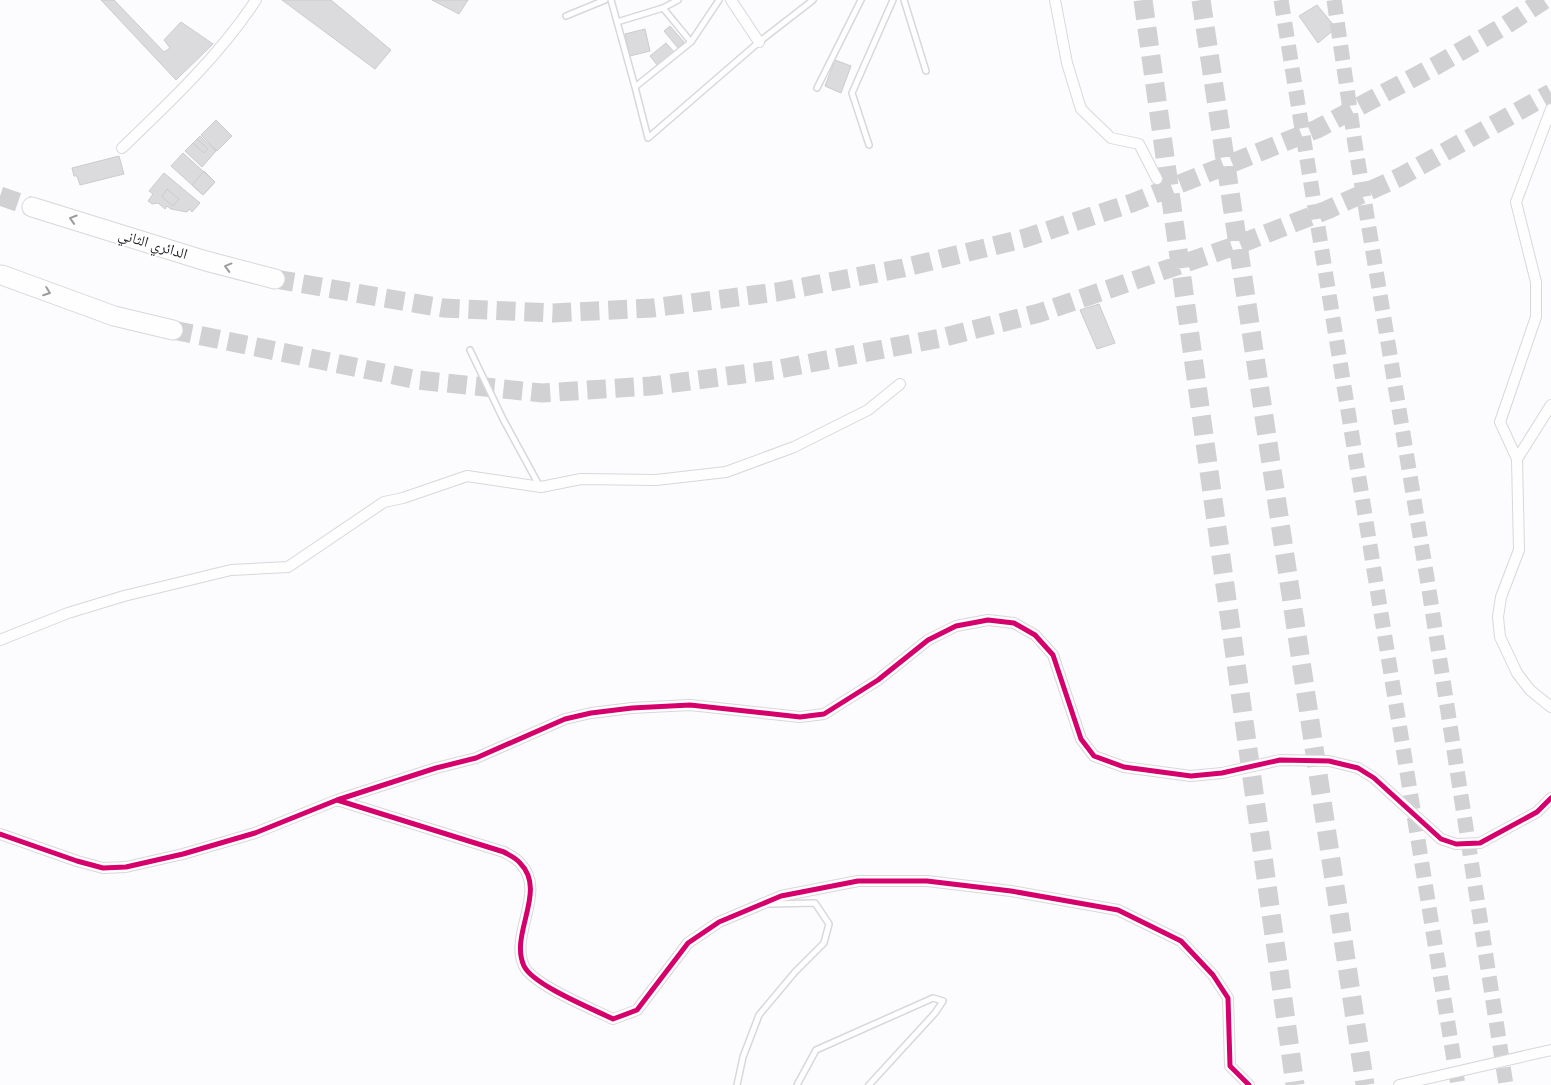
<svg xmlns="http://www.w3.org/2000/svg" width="1551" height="1085" viewBox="0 0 1551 1085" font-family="'Varela Round','Noto Naskh Arabic',sans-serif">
<rect width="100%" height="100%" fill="#fcfbfd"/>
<!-- building -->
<path fill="#dbdadd" stroke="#cccbcd" d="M101,0h13l50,52 6,-4 -6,-8 17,-18 32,22 -37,36z
M282,0h49l60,50 -16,19z
M432,0h36l-9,14z
M1317,5l19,23 -18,15 -19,-27z
M670,26l14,16 -6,6 -14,-17z
M645,29l5,22 -20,5 -5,-22z
M666,43l8,9 -16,14 -8,-10z
M835,60l16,6 -10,27 -16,-7z
M216,120l16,16 -15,15 -16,-16z
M200,136l16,15 -14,16 -17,-16z
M197,139l11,10 -4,4 -11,-10z
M183,153l32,29 -12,13 -32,-29z
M119,156l5,18 -44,11 -3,-9h-3l-2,-8z
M204,171l11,11 -12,13 -11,-10z
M164,173l36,30 -8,9 -3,-3 -2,3 -16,-3 -4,-3 -2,3 -7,-6 -6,1 -4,-3 5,-7 -4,-3z
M167,189l12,10 -6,7 -11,-9z
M1099,304l16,39 -18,6 -17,-39z"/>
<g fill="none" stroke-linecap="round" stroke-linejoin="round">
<!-- secondary-tunnel -->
<path stroke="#d1d0d2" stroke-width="15" stroke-dasharray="15 8" stroke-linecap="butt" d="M1281,0l177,1085
M1334,0l21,144 74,446 77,495"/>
<!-- highway-tunnel -->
<path stroke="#d1d0d2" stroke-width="19" stroke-dasharray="19 9" stroke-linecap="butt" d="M1143,0l152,1085
M1201,0l164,1085
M0,196l32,11
M275,279l168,29 110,5 99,-5 125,-16 126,-24 119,-29 110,-36 185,-74 120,-64 69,-40 38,-25
M173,330l245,50 124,13 109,-7 123,-16 167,-32 98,-25 193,-66 95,-37 73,-33 151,-84"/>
<!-- lane casing -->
<g stroke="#d8d7da" stroke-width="8">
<path id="lane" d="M611,0l24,87 56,-45 28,-42
M904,0l22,71
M663,8l28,34
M566,16l39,-16
M617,22l46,-14 15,-8
M635,87l13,51 111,-96 54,-42
M817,88l44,-88
M869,145l-17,-52 41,-93
M470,350l33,69 37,68
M737,1085l6,-28 16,-42 36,-43 29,-29 5,-19 -14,-21 -44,1
M797,1085l19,-35 117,-52 10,3 -8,12 -66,72"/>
</g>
<!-- street casing -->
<g stroke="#d8d7da" stroke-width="12">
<path id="street" d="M731,0l28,42
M1055,0l12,63 14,46 30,29 28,6 18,35
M122,148c48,-46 97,-92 134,-148
M1551,405l-34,54 2,91 -18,47 -3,20 2,20 17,36 13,17 21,17
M1517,459l-17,-37 36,-105v-35l-20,-80 35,-93
M0,640l68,-27 56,-17 107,-26 57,-3 96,-65 19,-4 64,-22 74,11 40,-8 75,1 70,-8 68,-25 74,-37 32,-26
M337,800l167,52c5,3 12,6 16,11 28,28 -11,71 4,103 9,19 69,43 89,53l24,-9 51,-67 31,-21 62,-26 77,-15h69l84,10 107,19 63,31 32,34 15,23 2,68 19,19
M0,834l77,27 26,7 23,-1 57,-13 72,-21 82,-33 99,-32 40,-10 89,-39 26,-6 41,-5 58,-3 110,12 24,-3 54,-34 50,-40 28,-14 32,-6 26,3 21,12 18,20 28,84 13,17 30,11 67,9 31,-3 58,-13 49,1 29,7 16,10 67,61 15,5 24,-1 57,-31 14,-14
M1399,1085l152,-35"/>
</g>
<!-- highway casing -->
<g stroke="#d8d7da" stroke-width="21">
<path id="highway" d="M32,207l174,54 69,18
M2,275l112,41 59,14"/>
</g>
<!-- lane -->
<use href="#lane" stroke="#fffeff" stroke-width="5"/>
<!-- street -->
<use href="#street" stroke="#fffeff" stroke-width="10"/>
<!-- highway -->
<use href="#highway" stroke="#fffeff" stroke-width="19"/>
<!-- cycleway casing -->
<g stroke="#fff" stroke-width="8">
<path id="cycleway" d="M337,800l167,52c5,3 12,6 16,11 28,28 -11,71 4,103 9,19 69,43 89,53l24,-9 51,-67 31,-21 62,-26 77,-15h69l84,10 107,19 63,31 32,34 15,23 2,68 19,19
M0,834l77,27 26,7 23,-1 57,-13 72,-21 82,-33 99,-32 40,-10 89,-39 26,-6 41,-5 58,-3 110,12 24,-3 54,-34 50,-40 28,-14 32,-6 26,3 21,12 18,20 28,84 13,17 30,11 67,9 31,-3 58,-13 49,1 29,7 16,10 67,61 15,5 24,-1 57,-31 14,-14"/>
</g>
<!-- cycleway -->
<use href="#cycleway" stroke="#d6006c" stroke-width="5"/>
</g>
<!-- one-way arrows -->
<defs><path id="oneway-chevron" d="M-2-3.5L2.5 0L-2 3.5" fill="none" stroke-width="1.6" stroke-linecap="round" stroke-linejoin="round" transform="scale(1.25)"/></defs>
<g stroke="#9c9b9e">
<use href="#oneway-chevron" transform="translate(73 219) rotate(-163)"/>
<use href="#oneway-chevron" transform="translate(228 267) rotate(-165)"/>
<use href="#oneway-chevron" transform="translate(47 292) rotate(20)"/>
</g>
<g text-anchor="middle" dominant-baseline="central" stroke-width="4" stroke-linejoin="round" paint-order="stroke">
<!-- street labels -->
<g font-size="15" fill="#242227" stroke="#fff">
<text transform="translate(153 244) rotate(17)">الدائري الثاني</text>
</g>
</g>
</svg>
